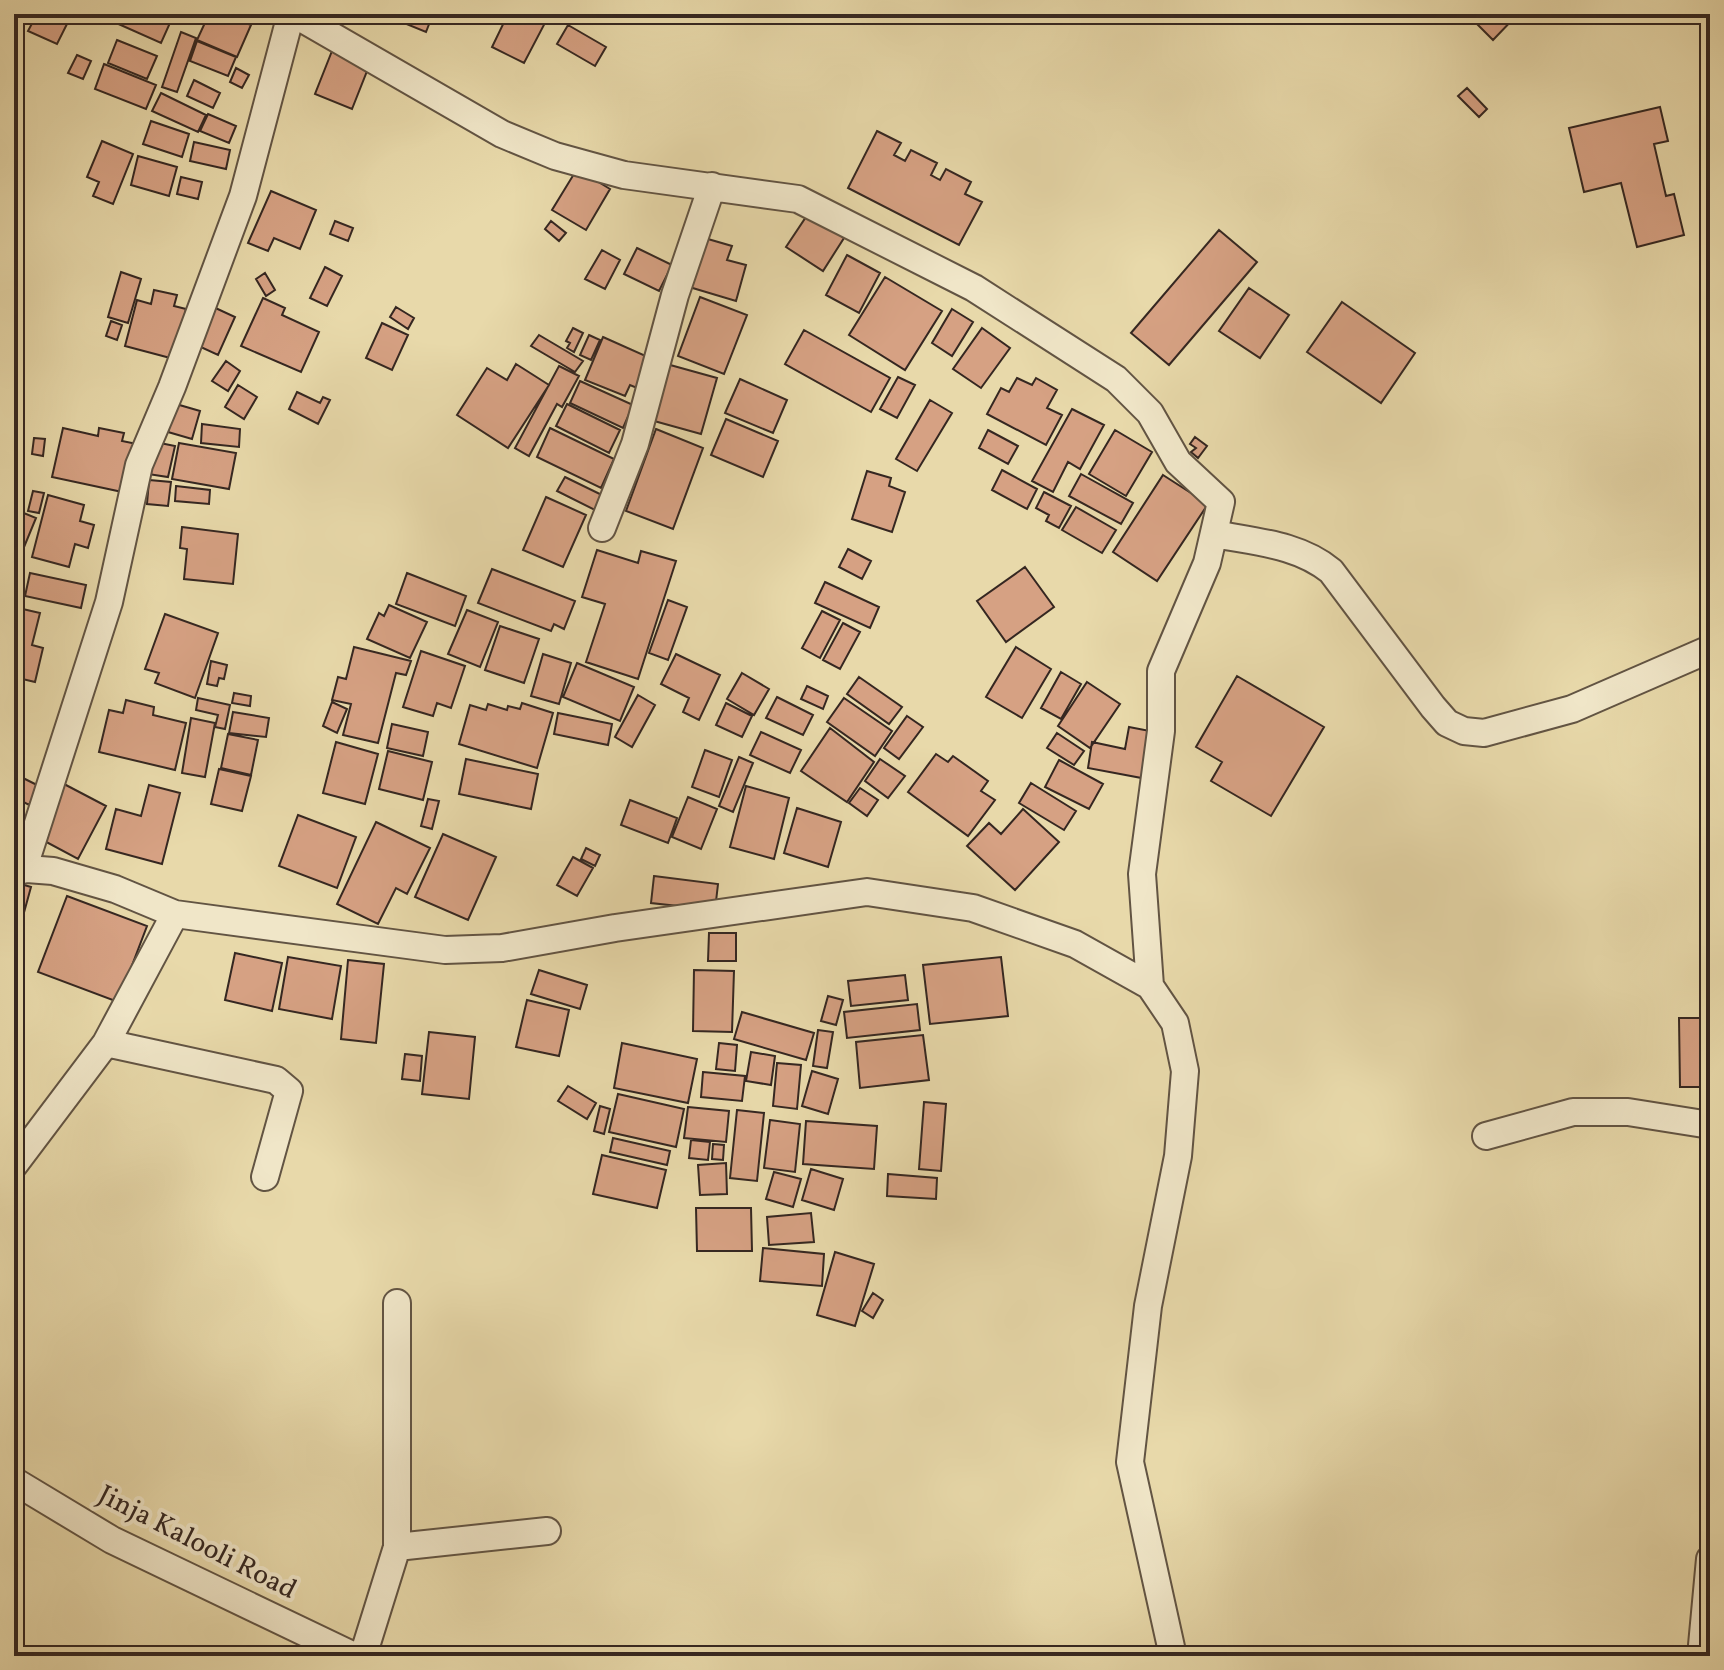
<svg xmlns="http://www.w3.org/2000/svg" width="1724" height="1670" viewBox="0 0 1724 1670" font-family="Vollkorn,serif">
<rect width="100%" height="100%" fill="#e8d9aa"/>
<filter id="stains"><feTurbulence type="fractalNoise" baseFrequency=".0025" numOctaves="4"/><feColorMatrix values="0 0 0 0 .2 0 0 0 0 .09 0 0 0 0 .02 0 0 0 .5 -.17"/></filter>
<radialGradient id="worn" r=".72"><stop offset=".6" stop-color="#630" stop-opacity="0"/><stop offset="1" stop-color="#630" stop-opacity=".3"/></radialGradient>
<!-- building -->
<path fill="#d6a183" stroke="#352721" stroke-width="2" d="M37,14h35l-15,30 -29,-13z
M96,14h78l-13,29z
M209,14h14l28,11 -14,32 -40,-17z
M402,14h31l-7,18 -27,-11z
M508,14h24l14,7 -22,42 -32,-16z
M1467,14h51l-25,26z
M568,25l38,22 -11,19 -38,-22z
M181,32l15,6 -19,54 -15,-5z
M117,40l40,16 -10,23 -39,-16z
M197,41l39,16 -8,19 -38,-15z
M332,51l37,15 -17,43 -37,-15z
M77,55l14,6 -8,18 -15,-6z
M104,64l52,21 -10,24 -51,-20z
M236,68l13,7 -7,13 -12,-6z
M194,80l26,13 -7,15 -26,-12z
M1467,88l20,21 -8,8 -21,-21z
M161,93l45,22 -8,17 -46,-21z
M1660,107l8,34 -14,3 12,52 8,-2 10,41 -47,12 -16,-64 -37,9 -15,-64z
M208,114l28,12 -7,17 -29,-12z
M151,121l38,13 -7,23 -39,-13z
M877,131l24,12 -7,12 11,6 6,-11 26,13 -6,12 9,5 6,-11 25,13 -6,12 17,8 -23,43 -111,-57z
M102,141l31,13 -20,50 -20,-8 6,-14 -12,-5z
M194,142l36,8 -4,19 -36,-8z
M138,156l39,11 -8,29 -38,-11z
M577,169l33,20 -24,41 -34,-20z
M181,177l21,5 -4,17 -21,-5z
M271,191l45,19 -16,39 -26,-11 -6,13 -20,-8z
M808,214l36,24 -21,33 -37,-24z
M335,221l18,7 -5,13 -18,-7z
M551,221l15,12 -7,8 -14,-12z
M1219,230l38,32 -88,103 -38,-32z
M701,237l31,9 -5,14 19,5 -10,36 -50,-15z
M637,248l35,17 -13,26 -35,-17z
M602,250l18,10 -15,29 -20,-10z
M847,255l33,18 -21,40 -33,-18z
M325,267l17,9 -15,30 -17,-8z
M121,272l20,7 -13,44 -20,-6z
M265,273l10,17 -9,6 -10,-17z
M885,277l57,34 -37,59 -56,-35z
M1705,280h5v47h-4z
M1249,288l40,27 -29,43 -41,-27z
M154,290l23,5 -3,11 12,3 -12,50 -49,-13 12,-46 14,4z
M700,297l47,18 -23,59 -46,-18z
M263,298l22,10 -3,7 37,17 -18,40 -60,-26z
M1342,302l73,51 -34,50 -74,-51z
M209,305l26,12 -17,38 -26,-12z
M396,307l18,11 -6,11 -18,-12z
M952,309l21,13 -21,34 -20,-13z
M111,321l11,4 -5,15 -11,-4z
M382,323l26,12 -16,35 -26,-12z
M573,328l10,5 -9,19 -7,-4 3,-5 -4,-2z
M982,328l28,20 -29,40 -28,-19z
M804,330l86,48 -19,34 -86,-48z
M539,335l44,26 -8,11 -44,-26z
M589,335l11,5 -9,20 -11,-5z
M603,337l45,20 -6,33 -12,-5 -5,11 -40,-16z
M226,361l14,10 -12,20 -16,-10z
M663,363l54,15 -16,56 -54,-15z
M516,364l33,21 -41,63 -51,-33 30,-47 20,12z
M559,366l20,10 -17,31 -5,-3 -28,52 -14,-8z
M898,377l17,8 -18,33 -17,-9z
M1017,378l15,7 4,-7 21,12 -10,18 15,7 -16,30 -59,-31 14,-26 8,4z
M740,379l47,21 -14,33 -48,-20z
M580,381l53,24 -10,23 -53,-25z
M238,385l19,12 -13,22 -19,-12z
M297,392l23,11 3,-6 7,3 -12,24 -29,-15z
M930,400l22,13 -35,58 -21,-12z
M176,404l24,7 -8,28 -24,-7z
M567,404l53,26 -11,23 -53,-27z
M1072,409l32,16 -24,44 -12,-7 -15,30 -21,-11z
M726,419l52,22 -15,36 -52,-22z
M202,424l38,5 -1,18 -38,-4z
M63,428l35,8 1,-8 25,5 -2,8 15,3 -10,49 -75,-16z
M550,428l64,31 -13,29 -64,-31z
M656,429l47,19 -30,81 -47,-18z
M988,430l30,16 -10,18 -29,-16z
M1115,430l37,22 -26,44 -37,-22z
M1195,437l12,9 -9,12 -7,-6 5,-4 -6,-4z
M34,438l11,1 -2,17 -11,-2z
M155,442l20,4 -7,31 -20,-3z
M179,443l57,10 -7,36 -57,-10z
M1002,470l35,19 -10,20 -35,-19z
M867,471l24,7 -2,8 16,6 -13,40 -40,-13z
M1081,474l52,29 -12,21 -52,-28z
M1163,475l45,29 -51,77 -44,-29z
M565,477l41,20 -7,15 -42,-21z
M149,480l22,2 -3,24 -21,-2z
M176,486l34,4 -1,14 -34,-3z
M33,491l11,2 -5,20 -11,-2z
M1044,492l27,14 -12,22 -13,-7 3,-6 -13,-7z
M48,495l36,10 -4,16 14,4 -6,23 -13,-4 -6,23 -37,-10z
M546,497l40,18 -23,52 -40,-17z
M1076,507l40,23 -14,23 -40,-23z
M14,509l22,9 -21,51 -1,-1z
M182,527l56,7 -5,50 -49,-5 3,-30 -7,-1z
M848,549l23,12 -9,18 -23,-12z
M597,550l41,13 3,-12 35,10 -38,118 -52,-17 19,-58 -23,-7z
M1025,567l29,40 -48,35 -29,-41z
M492,569l83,32 -11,28 -10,-5 -3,7 -73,-28z
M30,573l56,12 -5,23 -56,-12z
M407,573l59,23 -11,30 -59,-22z
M825,582l54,25 -9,21 -55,-25z
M668,600l19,7 -19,53 -19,-7z
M389,605l38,17 -17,36 -43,-19 12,-26 5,3z
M14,607l26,6 -8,32 11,3 -8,34 -21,-5z
M467,610l31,12 -18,45 -32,-13z
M822,611l18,9 -20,38 -18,-10z
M165,614l53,19 -23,65 -40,-15 4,-10 -14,-4z
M843,623l17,9 -20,37 -17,-9z
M500,626l39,13 -15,44 -39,-13z
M354,647l57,14 -5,14 -10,-2 -18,70 -35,-8 8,-31 -19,-4 6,-23 8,2z
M1016,647l35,22 -29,49 -36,-21z
M421,651l44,15 -14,42 -14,-5 -4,13 -30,-9z
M543,654l28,9 -12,41 -28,-8z
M676,654l44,21 -21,45 -16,-8 6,-14 -28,-14z
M211,661l16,4 -3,14 -5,-1 -2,8 -10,-2z
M577,663l57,24 -14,34 -57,-24z
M1061,672l20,12 -20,35 -20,-11z
M742,673l27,16 -15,26 -27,-16z
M1237,676l87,51 -53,89 -60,-35 11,-19 -26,-15z
M859,677l43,30 -13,17 -42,-30z
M1087,682l33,22 -30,44 -32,-22z
M807,686l21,10 -5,13 -22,-10z
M234,693l17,3 -1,10 -18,-3z
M638,695l17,10 -23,42 -17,-10z
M777,697l36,18 -10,20 -37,-17z
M198,698l32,7 -5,24 -10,-2 3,-12 -22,-5z
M844,698l48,33 -17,25 -48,-34z
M126,700l28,7 -1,8 33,8 -11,47 -76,-18 10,-42 14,3z
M332,702l15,7 -10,24 -14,-7z
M522,703l31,10 -16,55 -78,-24 11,-39 16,5 2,-6 19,6 1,-4 12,3z
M726,703l26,13 -10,21 -26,-12z
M233,712l36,6 -3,19 -37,-4z
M558,713l54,11 -4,21 -54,-11z
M907,716l16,11 -24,32 -15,-11z
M191,718l24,5 -10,54 -23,-4z
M392,724l36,8 -5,24 -36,-8z
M1129,727l26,5 -8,47 -59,-11 4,-26 33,7z
M830,728l44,34 -27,40 -46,-31z
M761,732l40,18 -11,23 -40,-18z
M1057,733l27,18 -10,14 -27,-17z
M228,734l30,6 -7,35 -30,-7z
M336,742l42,12 -13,50 -42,-11z
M705,750l27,10 -13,37 -27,-10z
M388,751l44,11 -9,38 -44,-11z
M936,754l12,8 5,-6 35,25 -7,10 14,9 -27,36 -60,-44z
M739,757l14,6 -20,49 -14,-6z
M466,759l72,15 -7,35 -72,-15z
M880,759l25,17 -17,22 -23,-17z
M1059,760l44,24 -14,25 -44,-22z
M219,769l32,7 -9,35 -31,-7z
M21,777l18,9 -10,19 -15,-8z
M1031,783l45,28 -12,19 -45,-27z
M64,784l42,22 -28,53 -41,-22z
M149,785l31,8 -18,71 -56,-15 10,-40 25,7z
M746,786l43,12 -15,61 -44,-12z
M860,788l18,12 -11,16 -18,-13z
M688,797l29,12 -16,40 -29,-12z
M428,799l11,2 -7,28 -11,-3z
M630,800l47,18 -9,25 -47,-18z
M797,808l44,14 -13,45 -44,-14z
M1023,809l36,33 -44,48 -48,-44 22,-23 12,11z
M298,815l58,22 -19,51 -58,-22z
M376,822l54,26 -23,46 -11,-6 -18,36 -41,-20z
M443,834l53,23 -28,63 -53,-23z
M586,848l14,7 -5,11 -14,-7z
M573,857l20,11 -16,28 -20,-11z
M654,876l64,8 -3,26 -64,-7z
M14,882l17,5 -17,62z
M67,896l80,30 -29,76 -80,-30z
M709,933h27v28h-28z
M235,953l47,10 -10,48 -47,-11z
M288,957l53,9 -9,53 -53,-10z
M1001,957l7,59 -78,8 -7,-59z
M348,960l36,4 -8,79 -35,-4z
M539,970l48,15 -7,24 -49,-15z
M694,970l40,1 -2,61 -39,-1z
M905,975l3,25 -57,6 -3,-25z
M828,996l15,4 -7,25 -15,-4z
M527,1000l42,10 -10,46 -43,-9z
M917,1004l3,26 -73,8 -3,-26z
M742,1012l72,21 -8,27 -72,-21z
M1679,1018h31v69h-30z
M818,1030l15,2 -6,36 -14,-2z
M429,1032l46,5 -6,62 -47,-5z
M923,1035l6,45 -69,8 -4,-46z
M622,1043l75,16 -9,44 -74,-15z
M719,1043l18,2 -2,26 -19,-2z
M751,1052l24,4 -4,29 -25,-4z
M405,1054l17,2 -2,25 -18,-2z
M777,1063l24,2 -4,44 -24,-3z
M812,1071l26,8 -10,35 -26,-8z
M703,1072l42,4 -3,25 -41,-4z
M568,1086l28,17 -9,16 -29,-18z
M618,1094l66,15 -8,38 -67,-15z
M924,1102l22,2 -5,67 -22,-2z
M600,1106l10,3 -6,25 -10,-3z
M688,1107l41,4 -3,31 -42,-4z
M737,1110l27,3 -7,68 -27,-3z
M770,1120l30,4 -5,48 -31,-4z
M806,1121l71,5 -3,43 -71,-5z
M613,1138l57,13 -3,14 -57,-13z
M691,1140l19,2 -2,18 -19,-2z
M713,1144l11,1 -1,15 -11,-1z
M602,1155l64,15 -9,38 -64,-14z
M726,1163l1,31 -27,1 -2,-30z
M811,1169l32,10 -9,31 -32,-10z
M774,1172l27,7 -8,28 -27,-8z
M888,1174l49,4 -1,21 -49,-3z
M696,1208h55l1,43h-55z
M811,1213l3,29 -45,3 -2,-28z
M763,1248l61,6 -2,32 -62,-5z
M835,1252l39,12 -19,62 -38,-11z
M873,1293l10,7 -10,18 -11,-7z"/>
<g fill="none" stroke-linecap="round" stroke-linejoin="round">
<!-- street casing -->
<g stroke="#625443" stroke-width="30">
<path id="street" d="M294,14l208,120 53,22 69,19 174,24 176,89 142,91 34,34 28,49 43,40 -14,61 -46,108v60l-19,143 8,112
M602,528l33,-84 40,-149 37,-109
M1215,534c40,8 83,10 116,37l102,136 14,16 17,8 20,2 88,-24 138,-60
M14,868l39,3 62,18 60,25 270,36 57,-2 113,-20 252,-36 106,16 102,36 75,42 25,37 10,48 -7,85 -30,150 -18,156 43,194
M23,870l86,-268 30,-137 33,-78 71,-191 48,-182
M106,1043l170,37 13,11 -24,86
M1486,1136l87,-24h55l82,13
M14,1165l92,-122 69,-129
M14,1481l98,59 242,116
M397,1547v-244
M363,1656l34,-109 150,-16
M1701,1656l9,-97"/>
</g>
<!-- street -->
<use href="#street" stroke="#f0e6c8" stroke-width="26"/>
</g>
<g text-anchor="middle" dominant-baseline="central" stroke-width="8" stroke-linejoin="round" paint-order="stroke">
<!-- street labels -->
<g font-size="28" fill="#352721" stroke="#f0e6c8">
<text transform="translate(197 1543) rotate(27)">Jinja Kalooli Road</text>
</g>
</g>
<!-- margin -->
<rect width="1724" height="1670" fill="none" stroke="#e8d9aa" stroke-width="48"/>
<rect x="16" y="16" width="1692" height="1638" fill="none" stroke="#352721" stroke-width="4"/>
<rect x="24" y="24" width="1676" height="1622" fill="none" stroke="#352721" stroke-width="2"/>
<rect width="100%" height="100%" filter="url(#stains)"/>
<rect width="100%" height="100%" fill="url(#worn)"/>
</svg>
